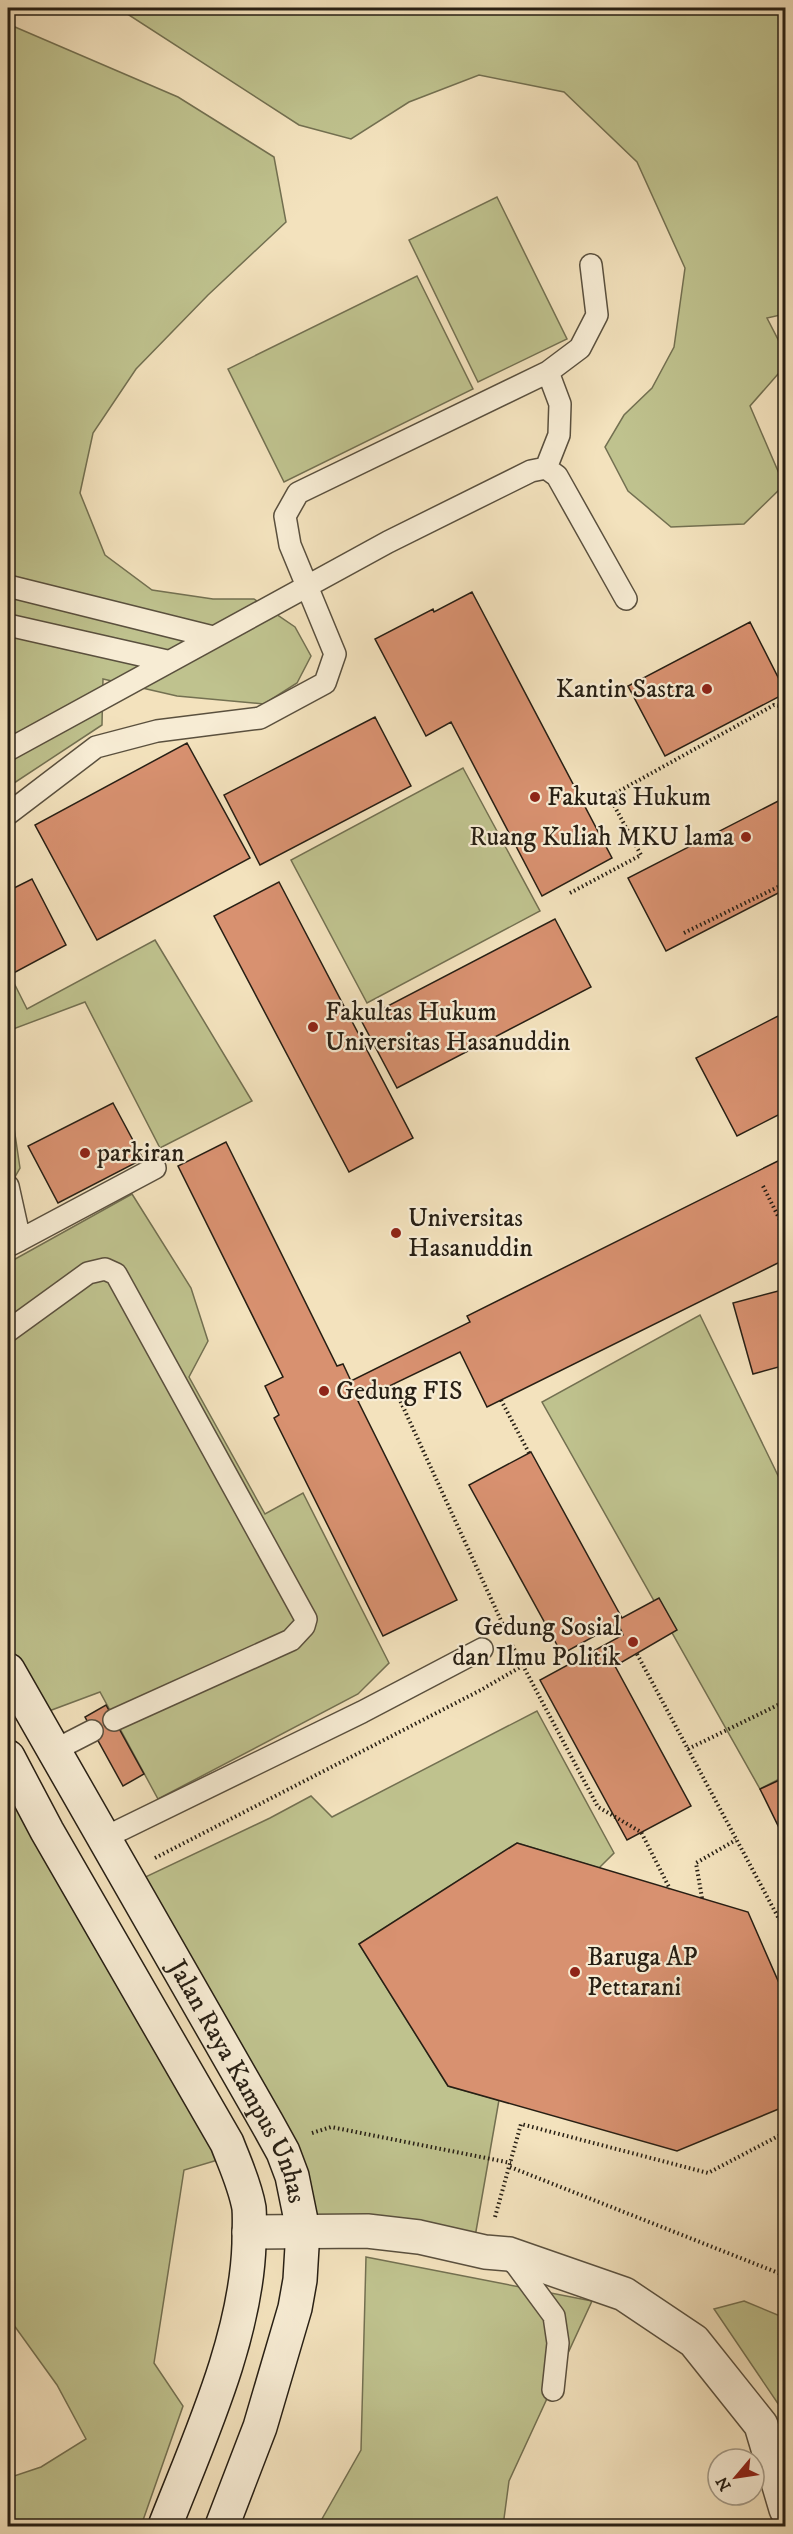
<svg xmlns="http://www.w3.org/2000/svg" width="793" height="2534" viewBox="0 0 793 2534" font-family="'IM FELL DW Pica',serif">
<rect width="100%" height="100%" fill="#f3e2bd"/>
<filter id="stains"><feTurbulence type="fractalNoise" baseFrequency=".00333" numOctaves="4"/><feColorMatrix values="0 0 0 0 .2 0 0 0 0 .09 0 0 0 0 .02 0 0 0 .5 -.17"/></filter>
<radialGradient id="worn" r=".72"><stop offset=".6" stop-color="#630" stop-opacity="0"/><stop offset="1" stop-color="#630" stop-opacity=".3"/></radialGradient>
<!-- green -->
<path fill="#bfc28e" stroke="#737051" stroke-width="1.5" d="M118,8h667v306l-18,4 18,35v13l-35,40 34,79 -40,39 -73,3 -43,-36 -23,-44 19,-32 28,-27 22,-41 11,-79 -48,-106 -73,-70 -85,-17 -70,27 -58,37 -52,-14z
M8,24l170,73 96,60 12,65 -78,73 -72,74 -43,64 -13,60 25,62 47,35 61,9h41l41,28 16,29 -14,27 -33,21 -87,-8 -74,-17 -1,46 -94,62z
M497,197l70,142 -89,43 -69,-142z
M417,276l56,113 -189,93 -56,-113z
M463,768l77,143 -173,92 -76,-143z
M155,940l97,161 -92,47 -75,-146 -77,29v-60l19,38z
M8,1087l12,81 -12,21z
M132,1194l59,94 17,53 -19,36 76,137 38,-21 86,170 -31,31 -200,105 -58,-107 -51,19 -41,-68v-380z
M700,1315l85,175v286l-25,13 -218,-387z
M537,1711l77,142 -15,15 -82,-25 -158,101 89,142 51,14 -27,154 -153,-30 -180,-344 131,-62 41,-22 21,21z
M8,1785l213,374 -37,11 -30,193 29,43 -42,120h-133l6,-50 27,-9 45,-28 -29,-54 -49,-68z
M366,2257l226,44 -83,180 -6,45h-185l43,-76z
M744,2301l41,17v96l-71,-105z"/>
<!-- building -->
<path fill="#d89170" stroke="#271f14" stroke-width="1.5" d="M472,592l140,266 -70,38 -91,-174 -25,14 -51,-97 58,-30 1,3z
M750,622l36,71 -121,63 -37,-70z
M375,717l36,69 -151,79 -36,-70z
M187,743l63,115 -153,82 -62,-115z
M786,797v92l-120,62 -38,-73z
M32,879l34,66 -58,31v-85z
M279,882l134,256 -64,34 -135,-256z
M555,919l36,68 -194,101 -36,-68z
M786,1012v99l-49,25 -41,-78z
M113,1103l30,56 -85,44 -30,-57z
M226,1142l111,224 6,-2 8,17 119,-59 -3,-6 319,-159v102l-299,148 -27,-55 -102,49 99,199 -74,36 -109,-218 5,-3 -14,-29 18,-9 -105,-211z
M786,1289v76l-33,9 -20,-71z
M531,1452l91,166 37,-20 18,32 -62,36 76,140 -64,34 -87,-160 83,-45 -5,-12 -56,31 -93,-169z
M106,1705l38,69 -21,12 -38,-69z
M786,1777v65l-26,-53z
M517,1843l231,69 38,87v107l-109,45 -229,-65 -89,-142z"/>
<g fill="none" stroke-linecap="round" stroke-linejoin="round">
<!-- lane casing -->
<g stroke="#5a503e" stroke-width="24">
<path id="lane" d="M546,468l13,-33 1,-31 -12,-32
M8,586l205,51
M8,625l159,36
M8,750l380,-208 143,-71 15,-3 11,8 69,123
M8,814l88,-67 61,-16 103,-13 65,-35 10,-29 -45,-109 -5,-29 13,-23 250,-121 32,-24 17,-33 -6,-50
M8,1186l12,54 -12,6
M20,1240l135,-72
M8,1331l80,-58 17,-4 11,5 190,345 -2,7 -13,14 -177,80
M55,1750l37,-19
M104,1838l258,-126 120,-63
M509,2255l45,61 4,27 -5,47"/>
</g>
<!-- street casing -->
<g stroke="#5a503e" stroke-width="36">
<path id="street" d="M249,2232l118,-1 52,6 66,15 24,2 115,40 70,47 67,84 25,84"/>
</g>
<!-- secondary casing -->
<g stroke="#271f14" stroke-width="36">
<g id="secondary">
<path id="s1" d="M8,1670l259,453 16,29 9,24 11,54 -3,50 -5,28 -35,119 -38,99"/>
<path d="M8,1757l39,74 180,312c8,21 18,42 22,65 1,11 0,24 0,36 -3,94 -50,195 -84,282"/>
</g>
</g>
<!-- path -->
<path stroke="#271f14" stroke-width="4" stroke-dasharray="1.5 3" stroke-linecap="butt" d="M570,893l71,-38 -31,-57 4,-4 160,-89 12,2
M684,933l102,-50
M763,1186l23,46
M393,1385l111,242
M501,1400l28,53
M512,1645l86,162 43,25 29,57
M637,1654l149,278
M688,1749l98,-48
M155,1858l326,-168 41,-24
M702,1898l-6,-35 40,-23
M779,1919l7,-4
M312,2133l19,-6 180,36
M510,2167l276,109
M495,2217l26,-93 187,49 78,-41"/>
<!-- lane -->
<use href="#lane" stroke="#f7ecd4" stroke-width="21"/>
<!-- street -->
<use href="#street" stroke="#f7ecd4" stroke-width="33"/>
<!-- secondary -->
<use href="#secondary" stroke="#f7ecd4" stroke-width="33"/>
</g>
<!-- markers -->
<g fill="#8f2418" stroke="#f7ecd4" stroke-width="2">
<circle cx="707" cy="689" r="6"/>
<circle cx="535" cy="797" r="6"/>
<circle cx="746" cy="837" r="6"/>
<circle cx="313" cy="1027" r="6"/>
<circle cx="85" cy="1153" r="6"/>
<circle cx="396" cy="1233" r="6"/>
<circle cx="324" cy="1391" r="6"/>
<circle cx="633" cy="1642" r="6"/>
<circle cx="575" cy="1972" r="6"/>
</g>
<g text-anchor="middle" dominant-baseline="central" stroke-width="4.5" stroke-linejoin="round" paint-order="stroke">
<!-- poi labels -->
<g font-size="26" fill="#271f14" stroke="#f7ecd4" text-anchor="start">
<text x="695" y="689" text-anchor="end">Kantin Sastra</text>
<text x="547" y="797">Fakutas Hukum</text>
<text x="734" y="837" text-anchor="end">Ruang Kuliah MKU lama</text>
<text x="325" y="1012">Fakultas Hukum<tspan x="325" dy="30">Universitas Hasanuddin</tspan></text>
<text x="97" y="1153">parkiran</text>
<text x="408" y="1218">Universitas<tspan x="408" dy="30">Hasanuddin</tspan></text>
<text x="336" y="1391">Gedung FIS</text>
<text x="621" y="1627" text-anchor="end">Gedung Sosial<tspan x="621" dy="30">dan Ilmu Politik</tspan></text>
<text x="587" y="1957">Baruga AP<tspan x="587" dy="30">Pettarani</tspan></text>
</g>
<!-- street labels -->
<g font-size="26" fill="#271f14" stroke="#f7ecd4">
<text stroke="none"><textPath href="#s1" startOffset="472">Jalan Raya Kampus Unhas</textPath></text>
</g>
</g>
<!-- margin -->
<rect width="793" height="2534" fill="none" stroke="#f3e2bd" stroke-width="30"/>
<rect x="9" y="9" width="775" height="2516" fill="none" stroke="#271f14" stroke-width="3"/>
<rect x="15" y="15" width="763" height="2504" fill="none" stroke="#271f14" stroke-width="1.5"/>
<!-- north arrow -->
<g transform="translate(736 2477) rotate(241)"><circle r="28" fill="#f7ecd4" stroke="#a49a87" stroke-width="1.5"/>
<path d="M0-4.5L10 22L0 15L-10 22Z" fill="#8f2418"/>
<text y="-9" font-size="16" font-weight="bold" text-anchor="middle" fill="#271f14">N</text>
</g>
<rect width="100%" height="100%" filter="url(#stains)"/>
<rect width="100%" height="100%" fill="url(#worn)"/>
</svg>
